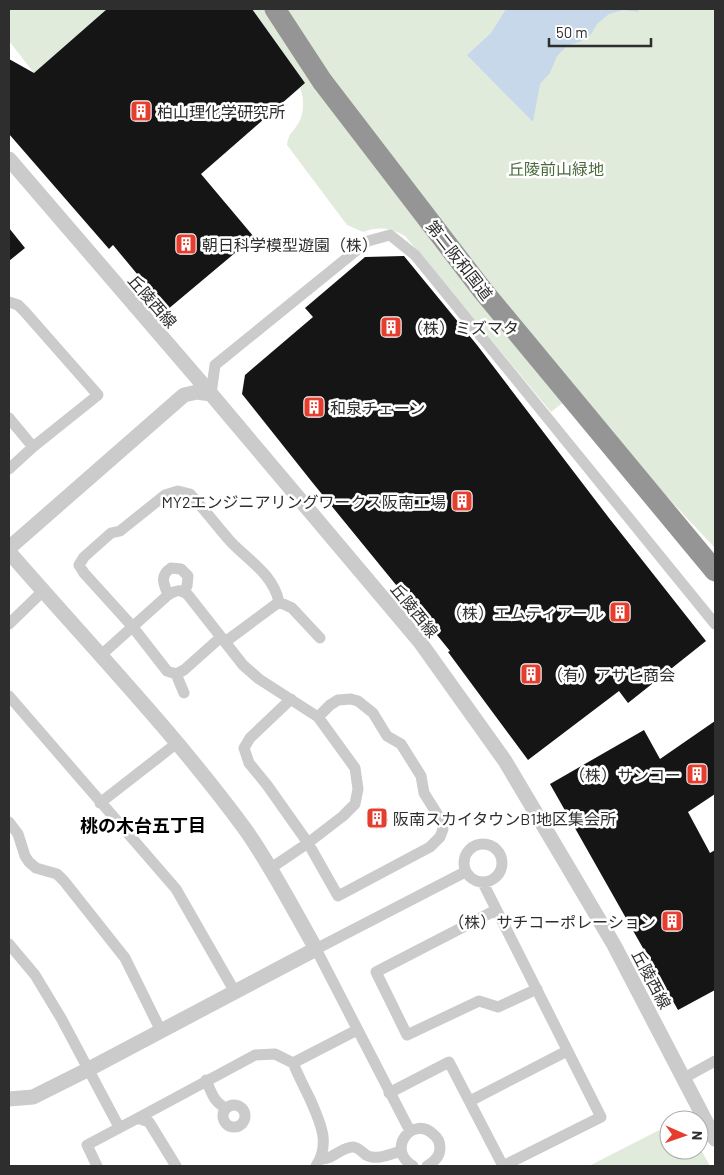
<svg xmlns="http://www.w3.org/2000/svg" width="724" height="1175" viewBox="0 0 724 1175" font-family="Barlow,'Noto Sans JP',sans-serif">
<rect width="100%" height="100%" fill="#fff"/>
<!-- green -->
<path fill="#e1ebdb" d="M9,9h98l-73,64 -25,-32z
M252,9h463v539l-58,-62 -79,-95 -27,21 -146,-176c-15,-8 -25,-10 -42,-4l-16,-7 -60,-80c1,-13 9,-15 13,-25 4,-9 4,-23 0,-32l5,-5z
M669,1125v25h30v-4l11,20h-121z"/>
<!-- water -->
<path fill="#c7d8eb" d="M506,9h131l2,3 -16,-2 -14,4 -12,10 -6,10 -11,8 -12,3 -11,11 -7,17 -10,11 -7,38 -66,-67 24,-22z"/>
<!-- building -->
<path fill="#151515" d="M107,9h145l53,74 -104,91 53,63 -87,73 -54,-65 -4,4 -100,-115v-75l25,14z
M9,228l16,20 -16,13z
M404,256l73,89 132,173 97,123 -78,62 -9,-12 -91,69 -80,-108 2,-1 -138,-169 -70,-88 3,-19 68,-58 -8,-9 60,-51z
M715,721v73l-27,18 22,41 5,-3v140l-37,20 -128,-226 94,-54 16,29z
M379,807l9,13 -12,9 -9,-13z"/>
<g fill="none" stroke-linecap="round" stroke-linejoin="round">
<!-- minor -->
<path stroke="#cbcbcb" stroke-width="11" d="M9,302l9,3 7,7 73,83 -65,52 -24,22
M211,394l4,-29 153,-124 22,-6 25,20 300,369
M9,418l24,29
M168,595c-4,-11 -9,-19 3,-27l10,1 7,7 -1,10 -4,6
M279,602l13,6 28,30
M9,624l34,-33
M221,637l-37,33 -8,4 -9,-3 -35,-45 -48,-53 -5,-8 5,-8 27,-24 9,-2 45,-36 13,-4 12,3c14,15 27,32 41,48 18,19 42,32 48,60l-54,40
M100,656l68,-61c8,-5 13,-6 20,0l55,70 16,14 59,38 37,51 3,21 -3,15 -12,12 -35,27 -37,25
M176,674l8,19
M9,696l167,193 59,103
M291,699l-41,39 -6,10 5,15 18,22 41,58 30,53 92,-49 10,-10 3,-8 -2,-9 -17,-27 -3,-17 -20,-32 -14,-8 -14,-23 -15,-12 -7,-2 -13,1 -8,5 -12,12
M100,803l77,-60
M9,822l9,12 7,22 4,6 7,6 21,6 7,7 61,77 36,73
M464 863a19 19 0 1 1 38 0a19 19 0 1 1-38 0Z
M483,883l118,234 -98,49
M496,910l-120,62 31,63 72,-34 19,6 39,-18
M9,944l26,31 26,43 58,109
M293,1063c5,12 11,24 17,36 10,23 21,44 6,67
M684,1078l31,-17
M206,1080c5,11 8,24 21,28
M389,1093l60,-31 54,104
M470,1101l97,-50
M223 1116a11 11 0 1 1 22 0a11 11 0 1 1-22 0Z
M138,1118l117,-63 20,-1 18,9 64,-33
M410,1131l-94,-182 149,-77
M320,1159c13,1 21,-12 33,-12 5,0 9,5 13,8 10,6 25,-1 35,-4
M97,1166l-10,-21 51,-27 11,4 27,44
M413,1166c-28,-17 0,-51 20,-32 4,3 7,8 7,14 0,8 -6,14 -13,18"/>
<!-- tertiary -->
<path stroke="#cbcbcb" stroke-width="15" d="M9,159l202,235 209,248 85,119 63,106 46,78 101,194
M9,548l175,-153 13,-3 14,2
M9,552c79,91 164,179 236,277 27,38 48,80 71,120l-227,120 -56,28 -24,2"/>
<!-- motorway -->
<path stroke="#959595" stroke-width="21" d="M275,9l47,72 161,210 232,280"/>
</g>
<!-- icons -->
<defs>
<g id="building-square" transform="scale(1.125)"><rect x="-9" y="-9" width="18" height="18" rx="4" fill="#e53e2f" stroke="#fff"/><path d="M-4-6H4V6H1V3H-1V6H-4ZM-2.5-4.3h1.7v1.8h-1.7ZM.8-4.3h1.7v1.8H.8ZM-2.5-1h1.7V.8h-1.7ZM.8-1h1.7V.8H.8Z" fill="#fff"/></g>
</defs>
<g fill-rule="evenodd">
<use href="#building-square" x="141" y="111"/>
<use href="#building-square" x="186" y="244"/>
<use href="#building-square" x="391" y="327"/>
<use href="#building-square" x="314" y="407"/>
<use href="#building-square" x="462" y="501"/>
<use href="#building-square" x="620" y="612"/>
<use href="#building-square" x="531" y="674"/>
<use href="#building-square" x="697" y="774"/>
<use href="#building-square" x="377" y="818"/>
<use href="#building-square" x="672" y="921"/>
</g>
<g text-anchor="middle" dominant-baseline="central" stroke-width="5" stroke-linejoin="round" paint-order="stroke">
<!-- poi labels -->
<g font-size="16" fill="#2e2e2e" stroke="#fff" text-anchor="start">
<text x="157" y="111">柏山理化学研究所</text>
<text x="202" y="244">朝日科学模型遊園（株）</text>
<text x="407" y="327">（株）ミズマタ</text>
<text x="330" y="407">和泉チェーン</text>
<text x="446" y="501" text-anchor="end">MY2エンジニアリングワークス阪南工場</text>
<text x="604" y="612" text-anchor="end">（株）エムティアール</text>
<text x="547" y="674">（有）アサヒ商会</text>
<text x="681" y="774" text-anchor="end">（株）サンコー</text>
<text x="393" y="818">阪南スカイタウンB1地区集会所</text>
<text x="656" y="921" text-anchor="end">（株）サチコーポレーション</text>
</g>
<!-- park labels -->
<g font-size="16" fill="#4a693b" stroke="#fff">
<text x="556" y="168">丘陵前山緑地</text>
</g>
<!-- street labels -->
<g font-size="16" fill="#2e2e2e" stroke="#fff">
<text transform="translate(460 260) rotate(52)">第二阪和国道</text>
<text transform="translate(153 301) rotate(49)">丘陵西線</text>
<text transform="translate(415 610) rotate(51)">丘陵西線</text>
<text transform="translate(652 979) rotate(62)">丘陵西線</text>
</g>
<!-- neighbourhood labels -->
<g font-size="18" font-weight="bold" fill="#000" stroke="#fff">
<text x="143" y="825">桃の木台五丁目</text>
</g>
</g>
<!-- border -->
<rect width="724" height="1175" fill="none" stroke="#2e2e2e" stroke-width="20"/>
<!-- north arrow -->
<g transform="translate(684 1135) rotate(92)"><circle r="24" fill="#ffffff" stroke="#ababab"/>
<path d="M0-4L9 19L0 12L-9 19Z" fill="#e53e2f"/>
<text y="-8" font-size="14" font-weight="bold" text-anchor="middle" fill="#2e2e2e">N</text>
</g>
<!-- scale -->
<path d="M549 38v8h102v-8" fill="none" stroke="#2e2e2e" stroke-width="2.5"/>
<text x="556" y="38" font-size="15" fill="#2e2e2e" stroke="#ffffff" stroke-width="4" paint-order="stroke">50 m</text>
</svg>
